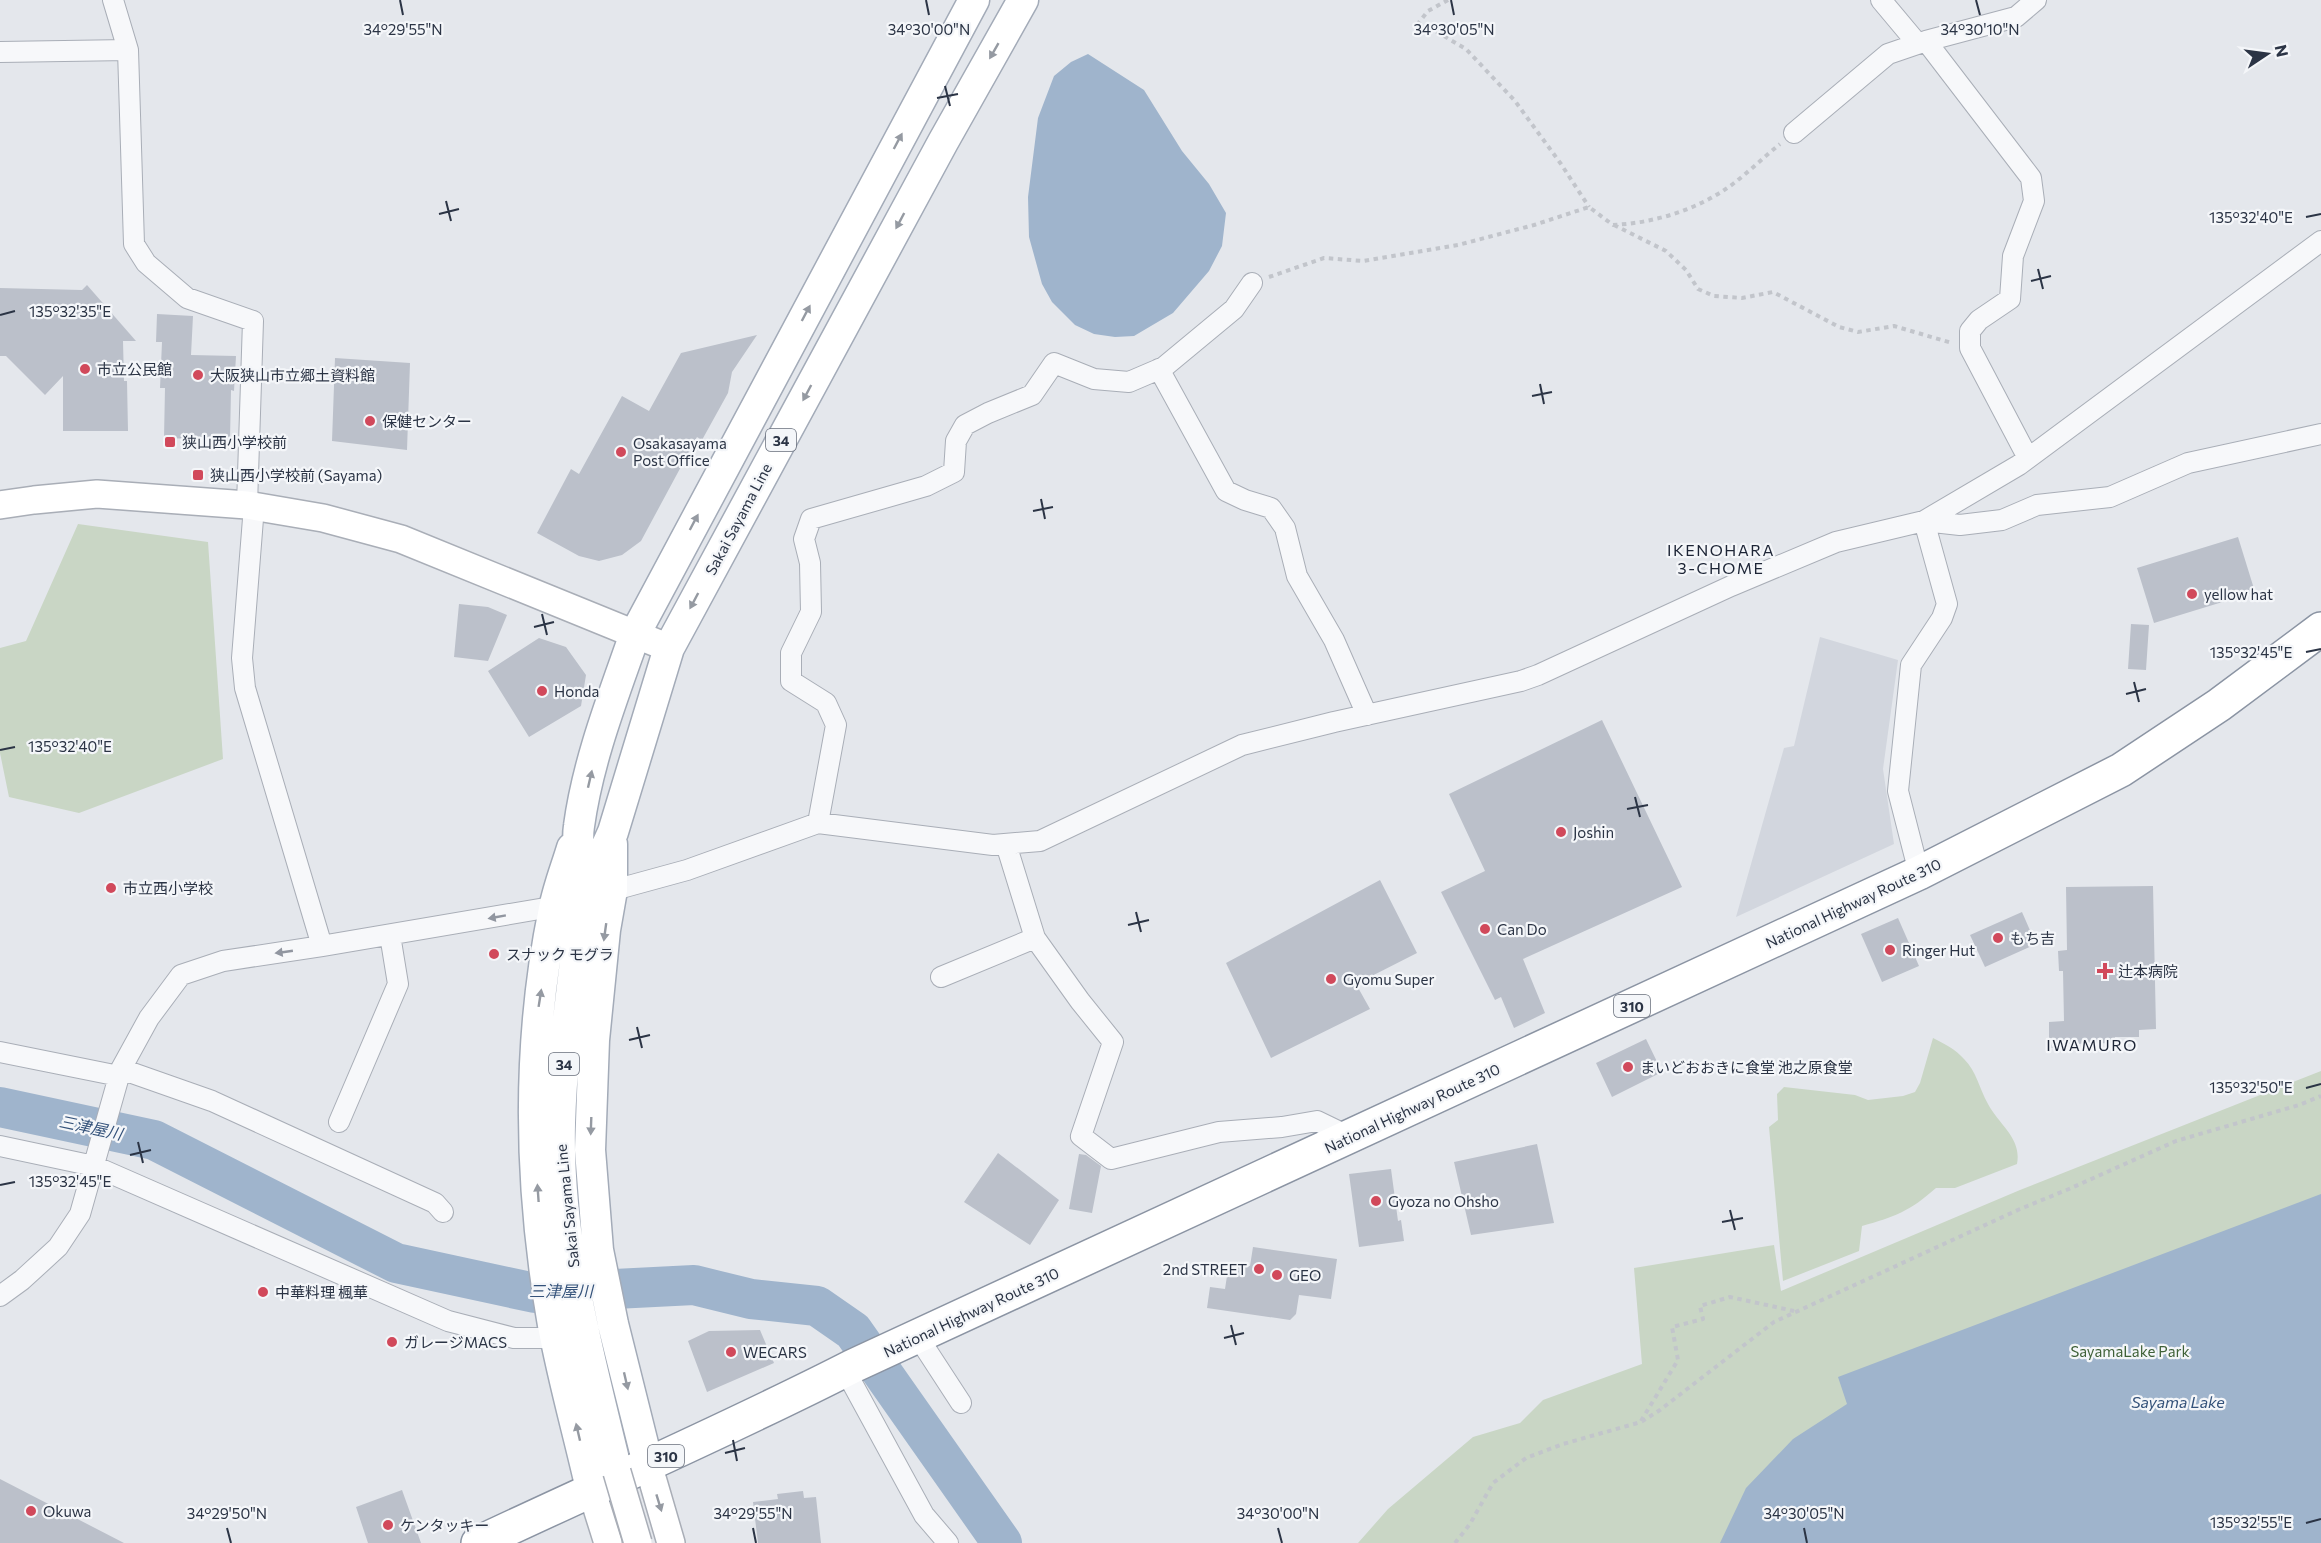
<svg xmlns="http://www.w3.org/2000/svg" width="2321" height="1543" viewBox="0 0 2321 1543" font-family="Commissioner,'Noto Sans JP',sans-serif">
<rect width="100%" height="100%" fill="#e4e7ec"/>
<!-- built -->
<path fill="#d2d6de" d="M1820,637l78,23 -15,109 11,75 -158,73 48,-169 10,-2z"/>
<!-- green -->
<path fill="#c9d6c5" d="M78,524l130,18 15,217 -144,54 -70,-16 -9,-44v-105l26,-7z
M1933,1038c12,6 22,11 31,21 13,13 15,29 24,45 11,21 34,34 29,60l-62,24h-19c-26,23 -41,29 -74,38l-3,25 -76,30 -14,-154 9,-7 -1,-26 7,-7 71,8 13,5 35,-4 12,-4 5,-9z
M2321,1071v472h-963l30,-34 85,-72 47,-14 23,-23 99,-36 -8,-96 140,-23 7,46 239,-101z"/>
<!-- water -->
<path fill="#9fb4cc" d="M1088,54l56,36 38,61 27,33 17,29 -4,33 -13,25 -36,42 -39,23 -19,1 -21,-3 -19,-9 -23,-23 -10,-18 -13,-47 -1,-40 10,-79 16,-42 17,-14z
M2321,1194v349h-601l26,-55 47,-49 54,-35 -9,-27z"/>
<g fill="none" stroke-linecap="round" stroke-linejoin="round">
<!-- river -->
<path stroke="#9fb4cc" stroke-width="40" d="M0,1107l154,33 242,123 139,30 159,-8 57,14 66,7 36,25 149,212"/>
</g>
<!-- building -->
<path fill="#bbc0ca" d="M87,285l49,56h-13l1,40h3l1,50h-65v-55l-18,19 -39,-39h-6v-68l82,2z
M157,314l36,2 -2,39 45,1 -2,35 -3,-1 -1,50 -66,-2 1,-50h-5l2,-46h-6z
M757,335l-25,37 -4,21 -26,47 -5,-3 -56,104 -19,14 -23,6 -20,-5 -42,-23 34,-64 8,5 43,-78 27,15 32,-58z
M335,358l75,5 -3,87 -75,-9z
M2238,537l17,55 -101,31 -17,-55z
M459,604l29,3 19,8 -19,46 -34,-4z
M2131,624l18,1 -3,45 -18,-1z
M539,638l27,9 20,28 -5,31 -52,31 -41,-66z
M1602,720l80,167 -159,72 22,54 -31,15 -13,-31 -6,3 -54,-108 44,-21 -36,-77z
M1380,880l37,73 -61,31 14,25 -99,49 -45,-95z
M2153,886l3,143 -17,1v7h-24v6l-47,1v4h-19v-26l15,-1 -1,-50h-4l-1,-20 9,-1 -1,-63z
M2022,912l14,32 -51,23 -15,-32z
M1898,918l21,48 -37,16 -21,-48z
M1646,1039l16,33 -50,25 -16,-34z
M1537,1144l17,79 -83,12 -17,-73z
M998,1153l61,47 -29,45 -66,-43z
M1079,1154l7,1 15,11 -9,47 -23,-4z
M1391,1169l7,52 3,-1 3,21 -45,6 -10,-73z
M1253,1247l84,12 -6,40 -32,-4 -3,19 -6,6 -83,-12 3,-21 15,2 4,-26 21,3z
M760,1330l14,33 -67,29 -19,-51 21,-10z
M0,1479l124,64h-124z
M402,1490l19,53h-53l-12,-36z
M803,1491l1,7 12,-1 5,46h-63l-5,-41 25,-3 -1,-5z"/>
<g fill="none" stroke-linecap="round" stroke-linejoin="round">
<!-- street casing -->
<g stroke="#a9aeb7" stroke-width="22">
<path id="street" d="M113,0l15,50 6,194 12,19 41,35 66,23 -6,184
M1881,0l36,43
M1926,41l105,137 3,23 -21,55 -3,43 -31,21 -9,11v17l58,110
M0,52l128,-2
M1794,133l94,-79 38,-13 90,-24 20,-17
M1159,369l67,122 19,9 26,8 14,20 12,48 37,64 33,75
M254,506l-12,152 3,30 77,258
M1924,521l36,4 42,-5 35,-15 73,-8 78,-34 133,-29
M818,823l18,-98 -10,-22 -35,-22v-28l20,-41 -1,-49 -6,-24 7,-20 115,-33 28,-14 2,-31 9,-16 23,-12 44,-18 22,-32 40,16 35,3 35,-15 70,-58 18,-26
M1006,844l29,94 45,63 33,41 -32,94 30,23 108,-27 63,-5 35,-6 33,16
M1919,873l-21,-82 13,-126 31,-47 5,-14 -23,-83
M603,893l84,-23 131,-47 175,22 47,-4 202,-96 92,-23 187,-41 17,-6 193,-89 105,-44 88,-21 95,-56 302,-224
M941,977l94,-39
M0,1052l119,24
M121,1069l91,32 223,102 8,9
M339,1122l59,-138 -8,-49
M0,1146l94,20 354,155 66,17h42
M0,1296l22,-16 36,-33 22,-33 41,-145 28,-51 32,-43 42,-14 99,-15 241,-41
M918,1337l43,66
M845,1370l79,145 24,28"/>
</g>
<!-- secondary casing -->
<g stroke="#a9aeb7" stroke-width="30">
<path id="secondary" d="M0,505l34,-5 63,-6 150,11 76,13 78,21 268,109
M648,1464l23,79
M591,1489l17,54"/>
</g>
<!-- primary casing -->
<g stroke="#a3abb8" stroke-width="33">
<path id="primary" d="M612,844v46l-7,40 -11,110 -4,110 8,100 15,74 35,140
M572,848c-6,20 -14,40 -18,61 -28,137 -25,278 -1,416 10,55 26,110 38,164
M585,894l28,-62 56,-184 274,-506 80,-142
M617,1472c-27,-113 -60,-230 -57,-348 2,-74 14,-147 22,-221 3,-25 -7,-52 -3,-77 9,-66 34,-129 56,-192l339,-634"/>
</g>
<!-- highway casing -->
<g stroke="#8b94a3" stroke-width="36">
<path id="highway" d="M478,1543c125,-59 252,-114 375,-177l1066,-493 202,-103 98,-65 102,-76"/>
</g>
<!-- path -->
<path stroke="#c2c5cb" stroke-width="4" stroke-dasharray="4.5 4.5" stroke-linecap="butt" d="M1448,0l-20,11 -12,15 21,6 29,17 49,52 46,63 28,43
M1614,225l52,26 20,19 12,19 16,7 28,2 31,-6 66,35 19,5 36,-6 58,17
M1269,277l55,-19 39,3 95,-16 76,-20 55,-18 24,18c37,-2 73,-12 105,-31 22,-13 42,-34 62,-50
M1641,1421l37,-61 -6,-33 31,-8 -3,-13 30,-9 64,14
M1455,1543l15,-19 23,-41 33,-25 37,-14 78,-22 19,-12 114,-88 246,-113 49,-20 107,-48 123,-36 22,-9"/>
<!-- street -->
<use href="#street" stroke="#f7f8fa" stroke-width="20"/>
<!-- secondary -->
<use href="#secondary" stroke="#fff" stroke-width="27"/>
<!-- primary -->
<use href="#primary" stroke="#fff" stroke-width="30"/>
<!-- highway -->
<use href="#highway" stroke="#fff" stroke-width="33"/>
<!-- secondary-bridge casing -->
<g stroke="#a9aeb7" stroke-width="30" stroke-linecap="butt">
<path id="secondary-bridge" d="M617,1472l21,71"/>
</g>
<!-- secondary-bridge -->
<use href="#secondary-bridge" stroke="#fff" stroke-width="27"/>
</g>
<!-- one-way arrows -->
<defs><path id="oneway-solid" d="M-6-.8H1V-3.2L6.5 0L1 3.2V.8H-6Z" transform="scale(1.5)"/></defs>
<g fill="#959aa2">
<use href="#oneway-solid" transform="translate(994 51) rotate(120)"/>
<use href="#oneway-solid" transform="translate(898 141) rotate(-62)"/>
<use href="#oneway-solid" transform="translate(900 221) rotate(118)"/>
<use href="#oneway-solid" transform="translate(806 313) rotate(-62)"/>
<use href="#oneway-solid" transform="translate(807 393) rotate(118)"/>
<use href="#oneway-solid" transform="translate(694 522) rotate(-62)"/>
<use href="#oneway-solid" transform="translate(694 601) rotate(118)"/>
<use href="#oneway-solid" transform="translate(590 779) rotate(-77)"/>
<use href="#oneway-solid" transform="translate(605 932) rotate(98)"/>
<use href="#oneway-solid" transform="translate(540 998) rotate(-81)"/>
<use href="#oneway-solid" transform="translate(591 1126) rotate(92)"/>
<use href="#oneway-solid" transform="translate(538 1193) rotate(-94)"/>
<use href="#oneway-solid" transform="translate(626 1381) rotate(77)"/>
<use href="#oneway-solid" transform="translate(578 1432) rotate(-103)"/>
<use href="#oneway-solid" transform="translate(659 1503) rotate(73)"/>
</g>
<g fill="#9196a0">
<use href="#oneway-solid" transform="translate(497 917) rotate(170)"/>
<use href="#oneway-solid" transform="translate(284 952) rotate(172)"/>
</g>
<!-- ticks -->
<path fill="none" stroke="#2b3445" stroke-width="2" d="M400,0l3,15M926,0l3,15M1451,0l3,15M1976,0l4,15M945,86l5,20M937,98l21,-4M446,201l5,20M439,214l20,-5M2306,217l15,-3M2038,269l5,20M2031,281l20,-5M0,315l15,-4M1540,384l4,20M1532,396l20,-4M1041,499l4,20M1033,511l20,-4M542,614l5,21M534,627l20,-5M2306,652l15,-3M2134,682l5,20M2126,694l20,-5M0,750l15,-3M1635,797l5,20M1627,809l21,-4M1136,912l5,20M1128,925l21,-5M637,1027l5,21M629,1040l21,-5M2306,1088l15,-4M138,1142l5,21M130,1155l21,-5M0,1185l15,-3M1730,1210l5,20M1722,1222l21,-4M1231,1325l5,20M1224,1338l20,-5M733,1440l4,21M725,1453l20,-5M2306,1523l15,-4M227,1528l4,15M753,1528l3,15M1278,1528l4,15M1804,1528l3,15"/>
<!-- markers -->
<g fill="#d1495b" stroke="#f4f6f9" stroke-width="2">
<circle cx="85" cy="369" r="6"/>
<circle cx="198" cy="375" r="6"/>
<circle cx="370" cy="421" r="6"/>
<rect x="164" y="436" width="12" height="12" rx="3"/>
<circle cx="621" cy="452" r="6"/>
<rect x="192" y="469" width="12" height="12" rx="3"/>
<circle cx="2192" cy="594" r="6"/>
<circle cx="542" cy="691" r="6"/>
<circle cx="1561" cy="832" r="6"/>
<circle cx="111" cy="888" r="6"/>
<circle cx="1485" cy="929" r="6"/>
<circle cx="1998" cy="938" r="6"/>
<circle cx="1890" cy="950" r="6"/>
<circle cx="494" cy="954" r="6"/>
<path d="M2102 962h6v6h6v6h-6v6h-6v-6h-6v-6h6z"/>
<circle cx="1331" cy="979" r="6"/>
<circle cx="1628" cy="1067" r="6"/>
<circle cx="1376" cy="1201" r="6"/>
<circle cx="1259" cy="1269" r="6"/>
<circle cx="1277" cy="1275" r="6"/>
<circle cx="263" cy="1292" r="6"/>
<circle cx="392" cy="1342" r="6"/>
<circle cx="731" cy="1352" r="6"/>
<circle cx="31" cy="1511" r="6"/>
<circle cx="388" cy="1525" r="6"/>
</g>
<g text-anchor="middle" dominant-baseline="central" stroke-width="4.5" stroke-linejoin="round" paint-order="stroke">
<!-- shield labels -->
<g fill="#f4f6f9" stroke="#676e7b" stroke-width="1.5">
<rect x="766" y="429" width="30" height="22" rx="4.5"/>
<rect x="1614" y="995" width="36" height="22" rx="4.5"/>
<rect x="549" y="1053" width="30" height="22" rx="4.5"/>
<rect x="648" y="1445" width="36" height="22" rx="4.5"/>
</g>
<g font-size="14" font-weight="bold" fill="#2b3445">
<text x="781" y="440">34</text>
<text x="1632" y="1006">310</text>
<text x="564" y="1064">34</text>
<text x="666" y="1456">310</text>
</g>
<!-- poi labels -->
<g font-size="15" fill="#2b3445" stroke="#f4f6f9" text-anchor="start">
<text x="97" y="369">市立公民館</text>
<text x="210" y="375">大阪狭山市立郷土資料館</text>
<text x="382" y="421">保健センター</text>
<text x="182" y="442">狭山西小学校前</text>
<text x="633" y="443">Osakasayama<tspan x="633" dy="17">Post Office</tspan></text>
<text x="210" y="475">狭山西小学校前 (Sayama)</text>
<text x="2204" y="594">yellow hat</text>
<text x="554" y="691">Honda</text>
<text x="1573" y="832">Joshin</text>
<text x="123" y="888">市立西小学校</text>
<text x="1497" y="929">Can Do</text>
<text x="2010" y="938">もち吉</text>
<text x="1902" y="950">Ringer Hut</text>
<text x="506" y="954">スナック モグラ</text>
<text x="2118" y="971">辻本病院</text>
<text x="1343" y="979">Gyomu Super</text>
<text x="1640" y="1067">まいどおおきに食堂 池之原食堂</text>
<text x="1388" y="1201">Gyoza no Ohsho</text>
<text x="1247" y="1269" text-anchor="end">2nd STREET</text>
<text x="1289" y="1275">GEO</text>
<text x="275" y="1292">中華料理 楓華</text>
<text x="404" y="1342">ガレージMACS</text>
<text x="743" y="1352">WECARS</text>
<text x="43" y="1511">Okuwa</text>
<text x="400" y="1525">ケンタッキー</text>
</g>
<!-- street labels -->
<g font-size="15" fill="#2b3445" stroke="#f4f6f9">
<text transform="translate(738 519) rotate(-62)">Sakai Sayama Line</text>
<text transform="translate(1853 903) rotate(-25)">National Highway Route 310</text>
<text transform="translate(1412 1108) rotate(-25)">National Highway Route 310</text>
<text transform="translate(567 1206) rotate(-96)">Sakai Sayama Line</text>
<text transform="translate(971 1312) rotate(-25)">National Highway Route 310</text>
</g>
<!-- park labels -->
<g font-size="15" fill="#3f6138" stroke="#f4f6f9">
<text x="2130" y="1351">SayamaLake Park</text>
</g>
<!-- neighbourhood labels -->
<g font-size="16" letter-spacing="1.5" fill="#1d2536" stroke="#f4f6f9">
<text x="1721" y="549">IKENOHARA<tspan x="1721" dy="18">3-CHOME</tspan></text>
<text x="2092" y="1044">IWAMURO</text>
</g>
<!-- water labels -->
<g font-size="16" font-style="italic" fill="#34527a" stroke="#f4f6f9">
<text transform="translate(91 1127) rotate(12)">三津屋川</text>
<text x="561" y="1290">三津屋川</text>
<text x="2178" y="1401">Sayama Lake</text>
</g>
</g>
<g font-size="15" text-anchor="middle" fill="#2b3445" stroke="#f4f6f9" stroke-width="4.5" stroke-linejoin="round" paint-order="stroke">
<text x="403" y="35">34°29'55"N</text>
<text x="1980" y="35">34°30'10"N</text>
<text x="929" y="35">34°30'00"N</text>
<text x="1454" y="35">34°30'05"N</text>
<text x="2251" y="223">135°32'40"E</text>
<text x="70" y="317">135°32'35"E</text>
<text x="2251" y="658">135°32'45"E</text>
<text x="70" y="752">135°32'40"E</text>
<text x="2251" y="1093">135°32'50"E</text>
<text x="70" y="1187">135°32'45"E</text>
<text x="227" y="1519">34°29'50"N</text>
<text x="753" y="1519">34°29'55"N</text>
<text x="1278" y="1519">34°30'00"N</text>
<text x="1804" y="1519">34°30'05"N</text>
<text x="2251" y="1528">135°32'55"E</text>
</g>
<!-- north arrow -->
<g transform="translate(2267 54) rotate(77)" stroke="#f4f6f9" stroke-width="4.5" paint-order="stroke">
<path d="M0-4.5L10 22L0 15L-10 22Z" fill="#2b3445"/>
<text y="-9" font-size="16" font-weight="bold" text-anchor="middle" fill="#2b3445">N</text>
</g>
</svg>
